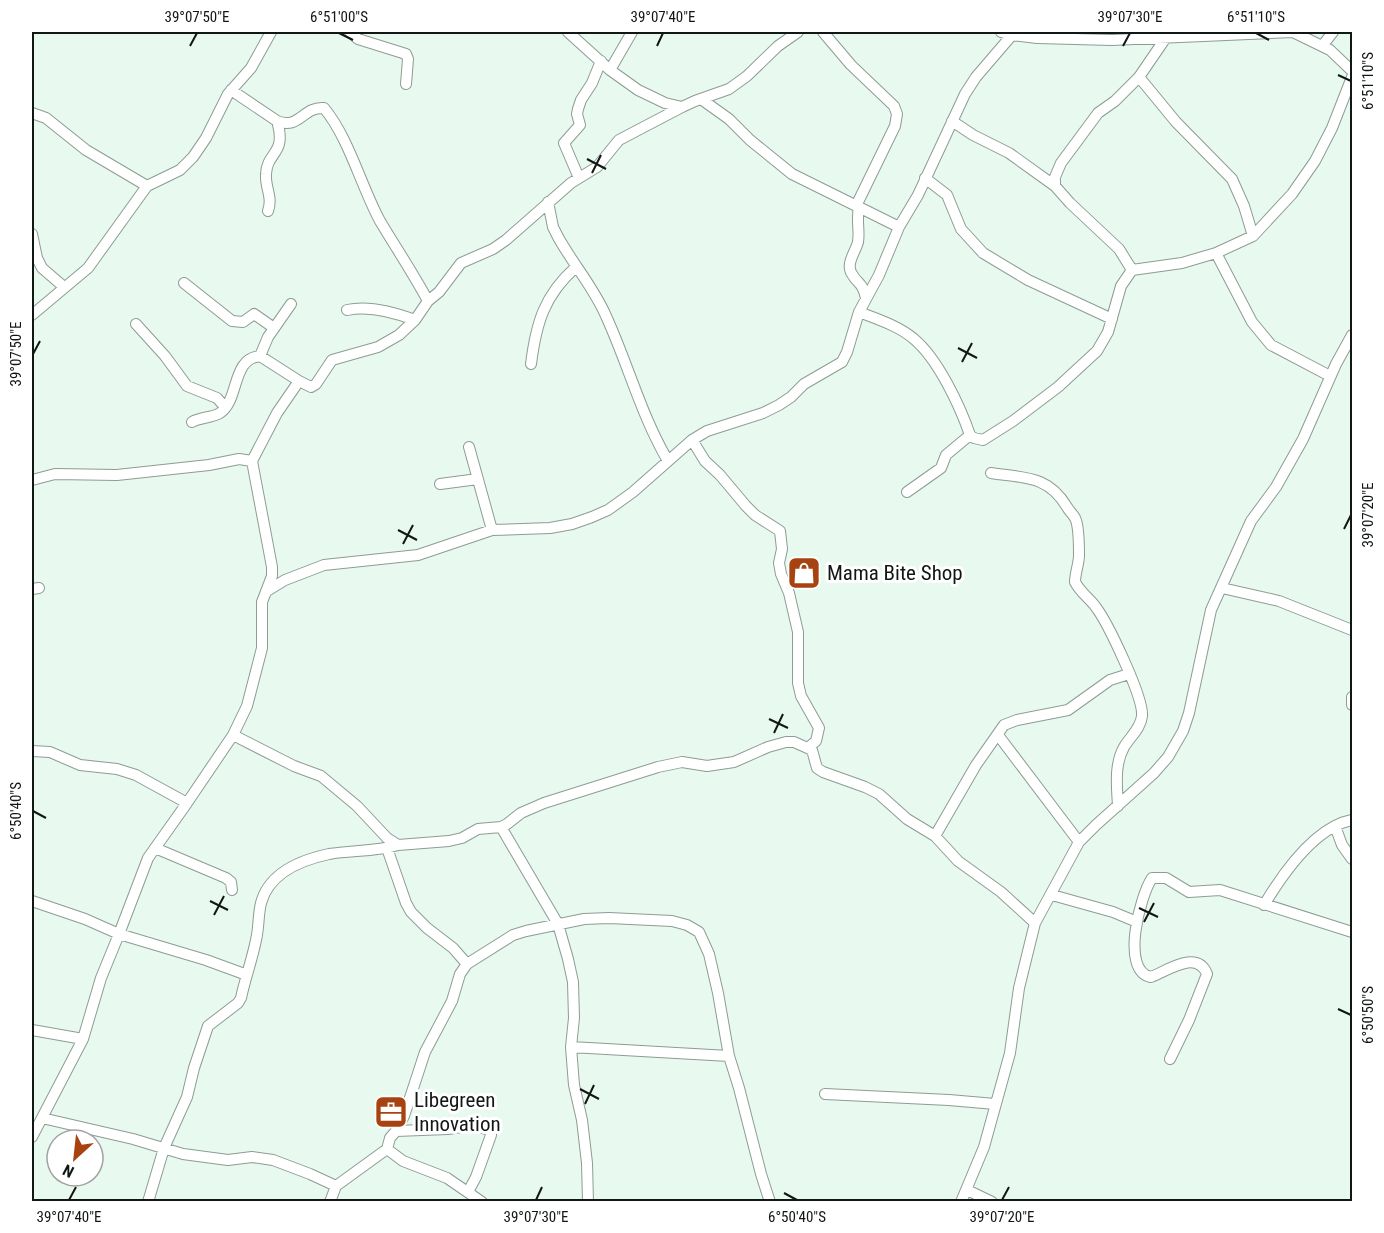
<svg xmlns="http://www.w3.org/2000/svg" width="1384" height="1233" viewBox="0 0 1384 1233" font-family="'Roboto Condensed',sans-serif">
<rect width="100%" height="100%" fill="#e8f9f0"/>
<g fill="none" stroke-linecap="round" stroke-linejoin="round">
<!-- minor casing -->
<g stroke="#8d9c94" stroke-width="12">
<path id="minor" d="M350,32l8,7 48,15 2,5 -2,25
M568,32l42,38 28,20 27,13 17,4 13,-6 34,-12 18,-13 31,-30 20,-14
M823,32l28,33 43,41 3,8 -2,12 -39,80
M1001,32l11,3 25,3 75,2 181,-8 37,18 22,21
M1322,46l11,-14
M610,70l22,-38
M1139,77l37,45 56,57 12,27 9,30
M231,90l46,31c23,9 26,-15 47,-13 25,30 37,78 56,113 16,27 33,52 48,80
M701,99l28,20 21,21 42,34 107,53
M32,113l14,5 40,32 61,36
M579,178l-15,-35 16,-18 -3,-11 1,-5 3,-9 11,-17 9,-22
M925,178l22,17 14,34 22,24 45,27 84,39
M1055,186v-9l6,-14 37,-50 17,-12 24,-24 26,-38
M548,202l5,25 5,10c15,27 36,51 48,79 22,48 35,99 62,145
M859,208c-3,12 1,22 -1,34 -2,9 -13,22 -6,32 6,11 10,7 14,24
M268,211c5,-14 -3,-23 -2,-37 1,-23 21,-19 11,-53
M32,234l5,24 5,10 22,19
M1216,253l36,69 19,23 59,31
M1132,270l50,-7 34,-10 37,-17 39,-42 23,-33 17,-33 20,-51
M184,283l48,38 11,1 11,-8 20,14
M347,310c22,-5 47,2 68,10
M859,312c18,7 40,14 55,27 24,20 46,67 56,96
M32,315l56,-47 59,-82 33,-16 13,-13 13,-19 22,-44 23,-26 20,-36
M136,324l29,32 22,30 30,12 8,9
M260,356l8,-19 23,-33
M531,364c5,-40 13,-69 45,-97
M192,422c8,-5 20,-4 28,-9 20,-14 11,-54 40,-57l39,25
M692,440l13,21 15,14 26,31 9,9 25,16 2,18 -3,14 2,11 8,19 9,39v51l3,13 18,32 -3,13 -7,6
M469,447l23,83
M991,473c33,5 57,2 76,34 2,4 6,7 8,11 4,7 4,28 4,37 0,9 -4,18 -4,27 5,10 14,16 20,24 12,15 49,92 47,110 -1,12 -12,21 -18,31 -10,18 -7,40 -6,59
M32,480l23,-6 62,1 92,-10 30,-6 13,2
M440,484l38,-5
M907,492l34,-24 5,-13 24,-20 4,3 9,2 30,-19 45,-34 39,-36 11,-19 13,-46 11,-16 -13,-21 -49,-46 -15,-17 -46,-33 -36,-18 -21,-14
M1222,588l57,13 73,29
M32,589l7,-1
M267,591l18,-11 39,-15 94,-10 74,-25 58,-2 22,-4 20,-7 16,-7 25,-18 59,-52 15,-9 56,-18 16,-8 12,-8 13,-13 38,-22 5,-10 12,-40 20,-37 20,-48 19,-32 47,-101 11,-17 36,-42
M1352,697v8
M233,735l61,31 27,10 36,30 30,32 11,7 51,-4 13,-3 16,-9 23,-2 6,-3 14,-11 23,-10 114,-36 24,-5 25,4 27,-4 34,-15 18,-5h8l18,8 5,18 6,4 42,15 14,7 28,25 28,17 23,25 43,31 34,31
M998,735l81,107
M32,751l18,1 30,13 37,4 19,6 51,28 46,-68 14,-29 15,-58v-46l10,-26v-9l-20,-106 25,-48 22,-32 12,6 5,-3 16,-24 46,-13 21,-12 16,-15 13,-19 11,-9 22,-29 32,-14 13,-9 65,-57 26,-16 22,-27 63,-33
M187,803l-39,55 -29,76 87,26 41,15
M1335,826l7,19 10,14
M501,827l57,97 10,35 5,23 1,36 -3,29 3,38 8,35 5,43 1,39
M935,836l41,-71 28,-40 13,-5 51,-10 42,-30 19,-6
M155,848l71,30 5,4 1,8
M387,848l19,55 5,9 16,16 26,20 14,16
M1052,895l61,17 24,10
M32,901l53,18 34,15 -18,44 -18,61 -51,98
M1264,905c18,-30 51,-78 88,-85
M32,1030l51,9
M571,1047l158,9
M1170,1059l19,-39 18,-46c-10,-25 -40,-3 -56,3 -31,-6 -11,-81 1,-99h14l23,14 31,-2 132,42
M825,1094l124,6 46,4
M42,1118l91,21 50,15 45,6 24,-3 21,3 37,14 26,12
M396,1131l52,-2 27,-4 16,6v4l-15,42 -8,15
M387,1149l16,12 44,17 35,24
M967,1190l25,12
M148,1202l16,-54 23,-51 7,-29 14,-42 30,-23 3,-5c4,-19 11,-38 15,-58 3,-12 2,-25 5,-37 8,-30 40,-43 68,-49 23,-4 46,-2 69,-9
M330,1202l6,-16 51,-37 3,-11 6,-7 8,-15 21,-64 27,-51 8,-27 7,-10 46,-29 13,-4 58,-12 25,-1 63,3 15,4 12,7 10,22 9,39 11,63 10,32 22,86 9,28
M961,1202l23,-55 26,-94 9,-65 16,-65 44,-81 17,-17 58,-52 14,-16 15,-26 6,-18 22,-103 40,-89 25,-34 27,-48 33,-75 16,-29"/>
</g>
<!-- minor -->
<use href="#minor" stroke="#fff" stroke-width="10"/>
</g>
<!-- ticks -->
<path fill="none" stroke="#111714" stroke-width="2" d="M339,33l14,7M1256,33l13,7M190,46l7,-13M657,46l6,-13M1123,46l7,-13M1338,75l13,6M587,159l19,10M592,173l9,-18M958,348l19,10M33,354l7,-13M962,362l10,-19M1344,529l7,-14M398,530l19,10M403,544l10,-19M769,719l19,9M774,733l9,-19M33,811l13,7M210,901l18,9M1139,908l19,9M214,915l10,-19M1144,922l10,-19M1338,1009l13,6M580,1089l19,10M585,1104l9,-19M784,1193l13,7M69,1200l7,-13M536,1200l6,-13M1002,1200l7,-13"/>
<!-- icons -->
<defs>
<g id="shop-square" transform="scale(1.725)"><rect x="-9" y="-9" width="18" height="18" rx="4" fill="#a74311" stroke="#fff"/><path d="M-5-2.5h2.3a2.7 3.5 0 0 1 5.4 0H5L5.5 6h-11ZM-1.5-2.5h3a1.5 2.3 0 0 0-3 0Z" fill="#fff"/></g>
<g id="office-square" transform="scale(1.725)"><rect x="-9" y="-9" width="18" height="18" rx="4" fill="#a74311" stroke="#fff"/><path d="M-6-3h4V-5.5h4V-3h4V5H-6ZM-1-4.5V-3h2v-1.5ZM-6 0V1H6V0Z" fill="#fff"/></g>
</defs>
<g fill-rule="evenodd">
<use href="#shop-square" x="804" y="573"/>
<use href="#office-square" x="391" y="1112"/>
</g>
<g text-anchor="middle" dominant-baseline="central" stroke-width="6" stroke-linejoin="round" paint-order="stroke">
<!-- poi labels -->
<g font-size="21" fill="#111714" stroke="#fff" text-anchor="start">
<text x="827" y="573">Mama Bite Shop</text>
<text x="414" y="1100">Libegreen<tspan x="414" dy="24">Innovation</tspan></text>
</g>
</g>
<!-- border -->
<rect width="1384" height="1233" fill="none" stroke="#ffffff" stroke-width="66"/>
<!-- north arrow -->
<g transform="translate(75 1158) rotate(207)"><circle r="28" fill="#ffffff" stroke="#a0a2a1" stroke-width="1.5"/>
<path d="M0-4.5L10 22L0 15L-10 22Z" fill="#a74311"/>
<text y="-9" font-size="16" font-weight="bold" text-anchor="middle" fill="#111714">N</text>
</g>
<rect x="33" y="33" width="1318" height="1167" fill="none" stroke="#111714" stroke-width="2"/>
<g font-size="15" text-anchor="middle" fill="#111714">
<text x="197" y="22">39°07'50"E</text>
<text x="339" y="22">6°51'00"S</text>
<text x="663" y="22">39°07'40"E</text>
<text x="1130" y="22">39°07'30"E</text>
<text x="1256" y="22">6°51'10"S</text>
<text transform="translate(1368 81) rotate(-90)" y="5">6°51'10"S</text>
<text transform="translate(16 354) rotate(-90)" y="5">39°07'50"E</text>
<text transform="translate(1368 515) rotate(-90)" y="5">39°07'20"E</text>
<text transform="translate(16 811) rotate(-90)" y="5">6°50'40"S</text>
<text transform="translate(1368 1015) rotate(-90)" y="5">6°50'50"S</text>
<text x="69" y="1222">39°07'40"E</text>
<text x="536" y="1222">39°07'30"E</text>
<text x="797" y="1222">6°50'40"S</text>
<text x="1002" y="1222">39°07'20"E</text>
</g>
</svg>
